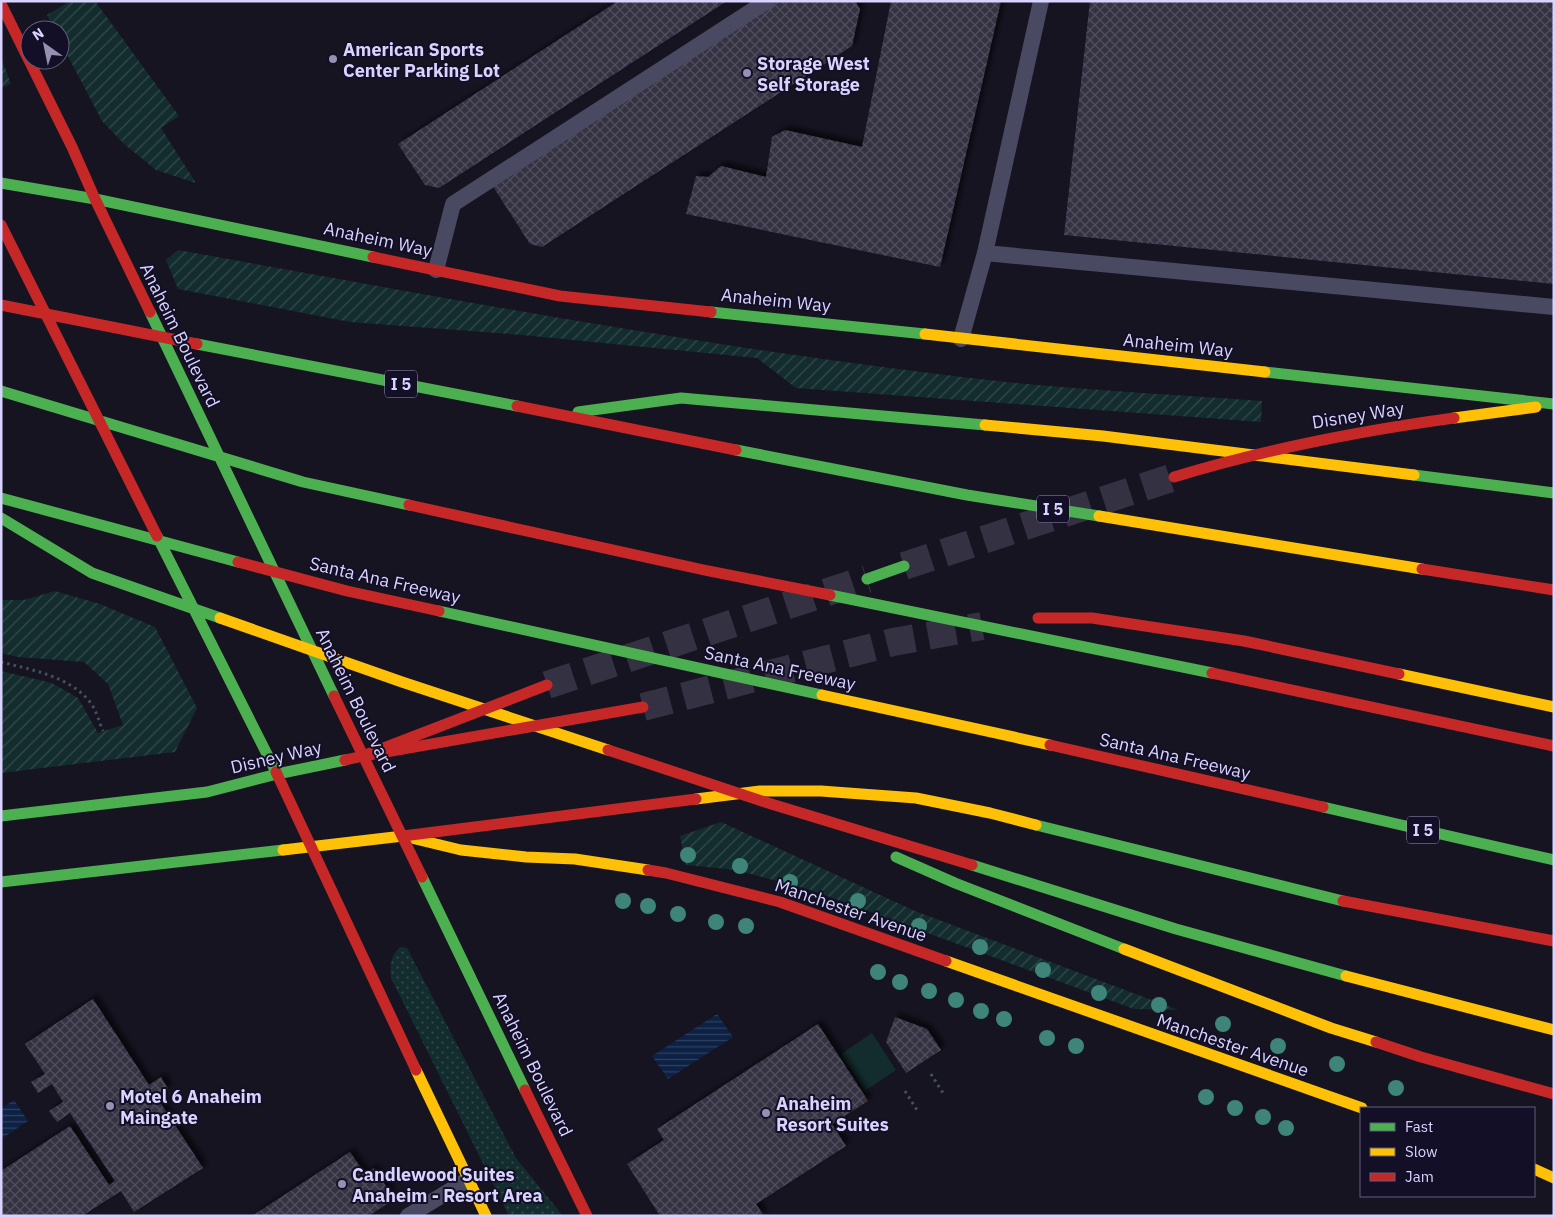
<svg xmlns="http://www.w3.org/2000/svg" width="1555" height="1217" viewBox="0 0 1555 1217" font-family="'IBM Plex Sans',sans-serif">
<defs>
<pattern id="grass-dots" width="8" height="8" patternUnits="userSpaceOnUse" patternTransform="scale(1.25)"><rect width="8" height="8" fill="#132c2d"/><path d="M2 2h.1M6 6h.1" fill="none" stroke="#354a4c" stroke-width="1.8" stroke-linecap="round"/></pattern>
<pattern id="garden-furrows" width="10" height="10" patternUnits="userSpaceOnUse" patternTransform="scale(1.25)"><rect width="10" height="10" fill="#132c2d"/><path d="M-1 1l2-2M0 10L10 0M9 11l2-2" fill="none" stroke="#354a4c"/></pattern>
<pattern id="water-rules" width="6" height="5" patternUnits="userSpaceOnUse" patternTransform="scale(1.25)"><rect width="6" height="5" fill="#0d2144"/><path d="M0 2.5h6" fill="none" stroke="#304060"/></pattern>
<pattern id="building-cross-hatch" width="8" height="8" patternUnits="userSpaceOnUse" patternTransform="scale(1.25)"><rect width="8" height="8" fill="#343243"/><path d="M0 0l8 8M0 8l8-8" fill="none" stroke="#514f5f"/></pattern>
<filter id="shadow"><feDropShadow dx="4.5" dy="-4.5" stdDeviation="2.5" flood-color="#0009"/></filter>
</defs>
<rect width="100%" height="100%" fill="#161421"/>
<!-- grass -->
<path fill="url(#grass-dots)" d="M400,947l7,1 109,210 47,58h-54l-118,-238c-1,-14 -1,-21 9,-31z"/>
<!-- garden -->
<path fill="url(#garden-furrows)" d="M70,1h25l84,115 -18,12 35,55 -40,-13 -32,-26 -22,-23 -42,-80v-11h-6l-7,-15z
M1,57l10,27 -10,4z
M178,250c278,50 556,103 837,133 82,8 165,12 247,18l-1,21 -465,-34 -39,-30 -235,-23 -172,-13 -172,-33 -12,-29z
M55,591l45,13 55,23 42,81 -22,44 -174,21v-102l51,12 26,15 20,35 25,-8 -15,-41 -24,-22 -66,-5 -17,-4v-53h23z
M721,822l194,89 263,99 -44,-1 -323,-119 -75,-20 -50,-5 -6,-29z"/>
<!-- pitch -->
<path fill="#132c2d" d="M872,1033l24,37 -31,21 -24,-37z"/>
<!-- water -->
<path fill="url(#water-rules)" d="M717,1014l16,23 -65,42 -16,-23z
M14,1100l14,21 -27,18v-30z"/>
<!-- building -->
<path fill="url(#building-cross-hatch)" filter="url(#shadow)" d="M618,1h109l-288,187 -14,-3 -27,-41z
M777,1h78l5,8 -8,37 -310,201 -12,-3 -38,-59z
M891,1h110l-61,266 -254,-53 10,-38 12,1 13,-11 45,11 6,-40 13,-7 77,17z
M1090,1h464v283l-490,-49z
M93,999l56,86 12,-8 7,12 -12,7 47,72 -69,44 -13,-21 -39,25h-81v-45l69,-45 39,59 6,-4 -45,-68 -13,9 -8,-11 14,-9 -11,-18 -14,9 -7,-11 14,-8 -20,-30z
M895,1017l32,12 14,21 -35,23 -20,-31z
M818,1024l50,77 -36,23 14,22 -90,58 8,12h-104l-33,-52 37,-24 -7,-11z
M350,1152l15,22 9,-6 17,26 -3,9 -19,13h-117z"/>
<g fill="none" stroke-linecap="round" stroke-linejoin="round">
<!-- secondary-tunnel -->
<path stroke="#333142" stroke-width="28" stroke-dasharray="28 14" stroke-linecap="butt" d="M904,566l270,-89
M547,685l320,-106"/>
<!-- highway-tunnel -->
<path stroke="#333142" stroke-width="28" stroke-dasharray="28 14" stroke-linecap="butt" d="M643,707l250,-65 89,-16"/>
<!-- path -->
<path stroke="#44505f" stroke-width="3" stroke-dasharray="2.5 4" stroke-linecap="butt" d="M1,662c31,8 68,14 89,40 6,7 9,20 13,29
M931,1074l12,19
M905,1091l12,19"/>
<!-- lane -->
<path stroke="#4a4962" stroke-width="16" d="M985,253l569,54
M436,270l17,-66 314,-203
M961,339l24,-86 56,-252
M408,1216l61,-37"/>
<!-- fast -->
<path stroke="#4caf50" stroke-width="11" d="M1,183l94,16 278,58
M150,312l184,384
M711,312l214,22
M197,344l320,62
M1265,372l289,32
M1,391l302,91 106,23
M578,412l103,-14 304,27
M736,450l231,45 132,21
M1414,475l140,18
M1,498l237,64
M1,518l91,55 128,45
M157,536l119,236
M867,579l37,-13
M830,595l382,78
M439,611l383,84
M1323,807l231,53
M1,816l206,-24 70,-18 68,-14
M1036,825l307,76
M896,857l59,26 169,66
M972,865l204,64 170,47
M422,877l103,213
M1,882l282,-32"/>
<!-- slow -->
<path stroke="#ffc107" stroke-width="11" d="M925,334l340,38
M1454,418l82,-11
M985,425l118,11 311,39
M1099,516l323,53
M220,618l182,64 206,68
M1399,674l155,33
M822,695l228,50
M696,799l64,-8h61l95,7 74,15 46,12
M283,850l120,-14 58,14 65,7 49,2 73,11
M1124,949l207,79 45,14
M946,961l416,147
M1346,976l208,54
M416,1070l70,146
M1534,1169l20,9"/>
<!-- jam -->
<path stroke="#c62828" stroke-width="11" d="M1,4l71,143 23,52 55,113
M1,225l156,311
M373,257l187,39 151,16
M1,305l196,39
M517,406l219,44
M1174,477c92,-28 185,-46 280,-59
M409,505l295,65 126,25
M238,562l109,29 92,20
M1422,569l132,21
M1038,618h54l152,23 155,33
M1212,673l342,73
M334,696l88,181
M1050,745l273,62
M608,750l160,53 204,62
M363,756l280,-49
M345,760l18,-4 184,-71
M276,772l140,298
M403,836l293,-37
M648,870l18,3 114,29 166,59
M1343,901l211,40
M1376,1042l45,15 133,37
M525,1090l62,126"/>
</g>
<!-- trees -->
<g fill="#3e8478">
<circle cx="688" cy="855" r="8"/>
<circle cx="740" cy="866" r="8"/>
<circle cx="790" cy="882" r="8"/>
<circle cx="623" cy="901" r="8"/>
<circle cx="858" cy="901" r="8"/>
<circle cx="648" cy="906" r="8"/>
<circle cx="678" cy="914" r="8"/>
<circle cx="716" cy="922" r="8"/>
<circle cx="746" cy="926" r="8"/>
<circle cx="919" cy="926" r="8"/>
<circle cx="980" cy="947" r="8"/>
<circle cx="1043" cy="970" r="8"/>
<circle cx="878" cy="972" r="8"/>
<circle cx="900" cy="982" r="8"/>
<circle cx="929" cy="991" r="8"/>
<circle cx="1099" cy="993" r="8"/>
<circle cx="956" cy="1000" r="8"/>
<circle cx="1159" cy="1005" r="8"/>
<circle cx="981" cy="1011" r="8"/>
<circle cx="1004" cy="1019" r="8"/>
<circle cx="1223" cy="1024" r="8"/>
<circle cx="1047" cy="1038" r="8"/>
<circle cx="1076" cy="1046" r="8"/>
<circle cx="1278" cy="1046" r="8"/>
<circle cx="1337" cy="1064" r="8"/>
<circle cx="1396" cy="1088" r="8"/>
<circle cx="1206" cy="1097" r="8"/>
<circle cx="1235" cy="1108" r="8"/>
<circle cx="1263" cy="1117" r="8"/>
<circle cx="1286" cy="1128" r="8"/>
</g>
<!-- markers -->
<g fill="#9591b1" stroke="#130f26" stroke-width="2">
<circle cx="333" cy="59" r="5"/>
<circle cx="747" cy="73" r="5"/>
<circle cx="110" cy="1106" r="5"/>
<circle cx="766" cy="1113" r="5"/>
<circle cx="342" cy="1184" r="5"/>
</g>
<g text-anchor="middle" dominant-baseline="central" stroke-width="4" stroke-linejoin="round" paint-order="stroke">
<!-- shield labels -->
<g fill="#130f26" stroke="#9e99be" stroke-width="1">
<rect x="385" y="370.5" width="32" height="27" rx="4"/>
<rect x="1037" y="495.5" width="32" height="27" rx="4"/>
<rect x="1407" y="816.5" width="32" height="27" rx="4"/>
</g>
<g font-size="16" font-weight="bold" fill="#d9d4ff">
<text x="401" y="384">I 5</text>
<text x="1053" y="509">I 5</text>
<text x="1423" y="830">I 5</text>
</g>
<!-- poi labels -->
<g font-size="18" font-weight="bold" fill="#d9d4ff" stroke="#130f26" text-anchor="start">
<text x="343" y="49">American Sports<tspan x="343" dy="21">Center Parking Lot</tspan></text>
<text x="757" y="63">Storage West<tspan x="757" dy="21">Self Storage</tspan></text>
<text x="120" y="1096">Motel 6 Anaheim<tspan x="120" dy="21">Maingate</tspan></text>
<text x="776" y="1103">Anaheim<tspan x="776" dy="21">Resort Suites</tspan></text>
<text x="352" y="1174">Candlewood Suites<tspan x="352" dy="21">Anaheim - Resort Area</tspan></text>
</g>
<!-- street labels -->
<g font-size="18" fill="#d9d4ff" stroke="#130f26">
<text transform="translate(378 239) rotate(12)">Anaheim Way</text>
<text transform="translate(776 300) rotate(6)">Anaheim Way</text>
<text transform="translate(180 335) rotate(64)">Anaheim Boulevard</text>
<text transform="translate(1178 345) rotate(6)">Anaheim Way</text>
<text transform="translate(1358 415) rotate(-9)">Disney Way</text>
<text transform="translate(385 580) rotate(13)">Santa Ana Freeway</text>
<text transform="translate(780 668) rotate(12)">Santa Ana Freeway</text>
<text transform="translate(356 700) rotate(64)">Anaheim Boulevard</text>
<text transform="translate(1175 756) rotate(13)">Santa Ana Freeway</text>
<text transform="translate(276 757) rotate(-13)">Disney Way</text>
<text transform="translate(851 910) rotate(19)">Manchester Avenue</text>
<text transform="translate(1233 1045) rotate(19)">Manchester Avenue</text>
<text transform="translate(533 1064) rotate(64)">Anaheim Boulevard</text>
</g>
</g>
<!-- border -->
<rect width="1555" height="1217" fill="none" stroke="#d9d4ff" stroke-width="5"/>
<!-- legend -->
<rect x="1360" y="1107" width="175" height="90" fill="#130f26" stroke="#625e7d"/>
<rect x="1370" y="1123" width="25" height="8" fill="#4caf50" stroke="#625e7d"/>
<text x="1405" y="1132" font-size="15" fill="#d9d4ff">Fast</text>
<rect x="1370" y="1148" width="25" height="8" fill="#ffc107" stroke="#625e7d"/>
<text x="1405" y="1157" font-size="15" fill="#d9d4ff">Slow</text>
<rect x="1370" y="1173" width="25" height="8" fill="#c62828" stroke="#625e7d"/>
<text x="1405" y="1182" font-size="15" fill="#d9d4ff">Jam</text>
<!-- north arrow -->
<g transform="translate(45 45) rotate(327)"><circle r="24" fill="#130f26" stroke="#625e7d"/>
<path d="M0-4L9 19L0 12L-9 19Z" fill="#9591b1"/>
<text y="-8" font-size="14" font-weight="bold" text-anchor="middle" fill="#d9d4ff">N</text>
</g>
</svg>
